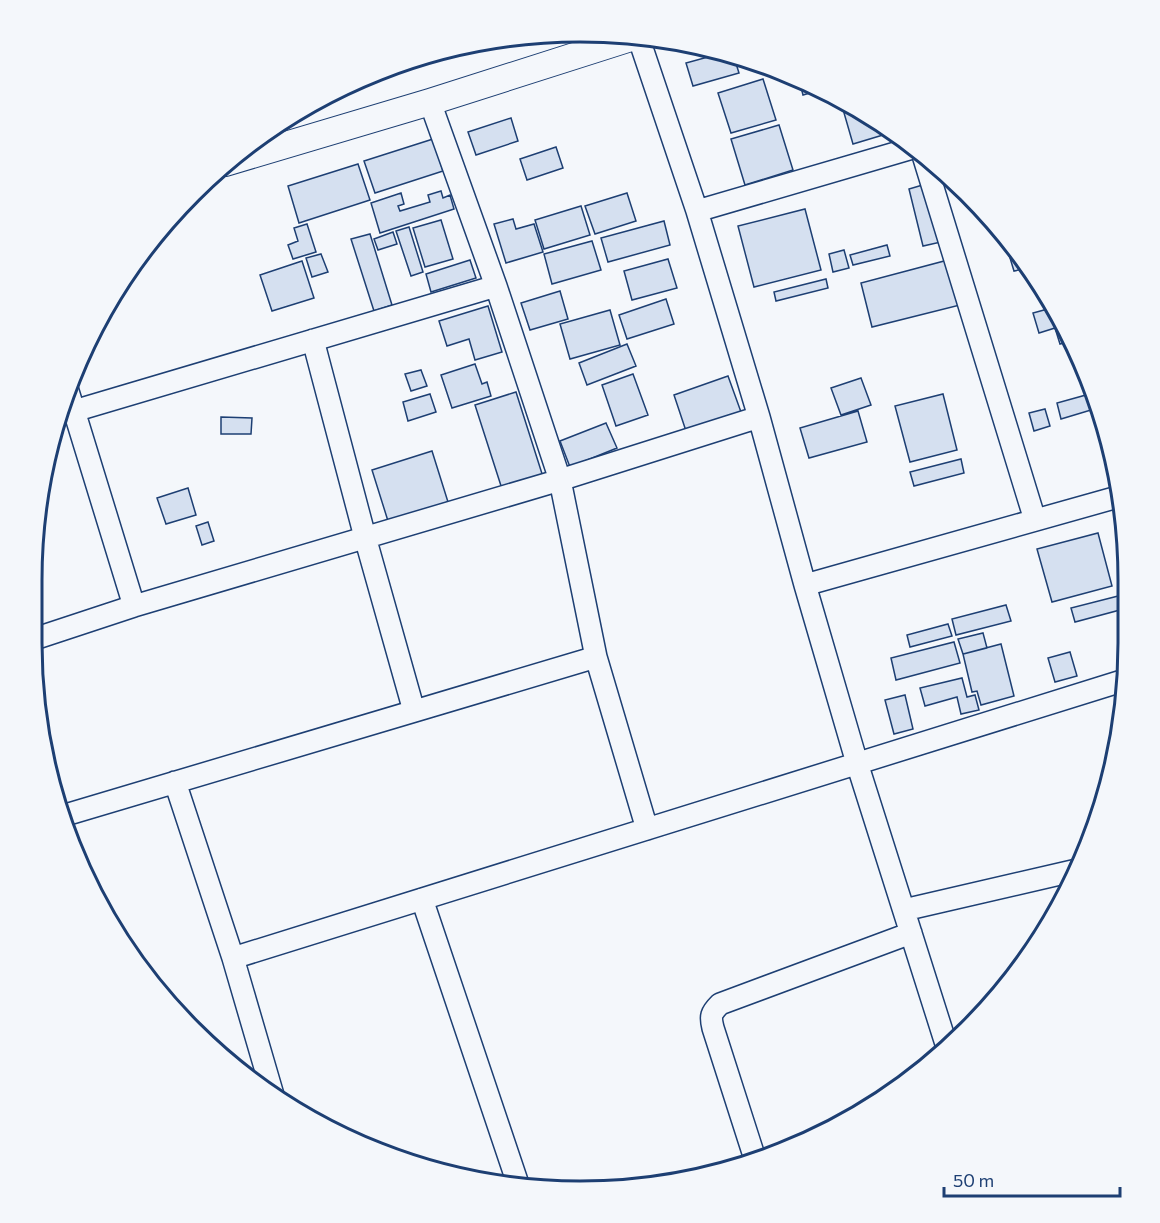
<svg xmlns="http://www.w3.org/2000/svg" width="1160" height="1223" viewBox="0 0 1160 1223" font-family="Commissioner,sans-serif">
<rect width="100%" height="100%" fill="#f4f7fb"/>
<!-- building -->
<path fill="#d5e0f0" stroke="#1d3f73" stroke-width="1.5" d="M726,52l7,2 6,19 -46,13 -7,-23z
M737,56l15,5 -12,4z
M763,79l13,41 -45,13 -13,-40z
M799,79l24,9 1,1 -21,6z
M840,99l53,33 -40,12z
M511,118l7,23 -42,14 -8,-23z
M779,125l14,45 -48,15 -14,-46z
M433,139l10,32 -68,22 -11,-32z
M556,147l7,21 -36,12 -7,-21z
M358,164l12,36 -71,23 -11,-37z
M926,184l15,58 -18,4 -14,-57z
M441,191l2,7 7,-3 4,14 -74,24 -9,-30 30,-10 3,11 -6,2 2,5 30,-9 -2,-7z
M627,193l9,28 -41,13 -10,-28z
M581,206l9,29 -46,14 -9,-29z
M805,209l16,61 -67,17 -16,-61z
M513,219l3,10 18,-5 9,28 -37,11 -12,-39z
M441,220l12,39 -28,8 -12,-39z
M664,221l6,24 -62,17 -7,-24z
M307,224l9,28 -23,7 -5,-14 10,-4 -4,-13z
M409,227l14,45 -12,4 -15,-45z
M393,232l4,12 -19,6 -4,-11z
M370,234l22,71 -18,6 -23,-72z
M592,241l9,29 -49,14 -8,-30z
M887,245l3,11 -37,9 -3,-10z
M1012,246l16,22 -14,3 -7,-23z
M844,250l5,18 -16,4 -4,-18z
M321,254l7,18 -16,5 -6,-19z
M668,259l9,29 -45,12 -8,-29z
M470,260l6,18 -45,14 -5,-18z
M948,260l12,45 -88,22 -11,-44z
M302,261l12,37 -42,13 -12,-36z
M826,279l2,9 -52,13 -2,-9z
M560,291l8,28 -38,11 -9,-27z
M666,299l8,25 -47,15 -8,-24z
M488,306l14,46 -27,8 -6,-21 -22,7 -8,-25z
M1055,307l16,34 -11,3 -5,-16 -16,5 -6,-20z
M610,310l10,35 -50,14 -10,-35z
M627,344l9,22 -49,19 -8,-22z
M1077,355l11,24 -3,1z
M475,364l7,20 5,-2 4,14 -39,12 -11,-33z
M421,370l6,16 -16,5 -6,-17z
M633,374l15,41 -32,11 -14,-41z
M728,376l13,36 -55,19 -12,-36z
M861,378l10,27 -30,10 -10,-27z
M516,392l28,88 -41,12 -28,-87z
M430,394l6,18 -28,9 -5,-19z
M943,394l14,56 -47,12 -15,-56z
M1086,395l5,15 -30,9 -4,-16z
M1045,409l5,17 -16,5 -5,-18z
M858,411l9,31 -58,16 -9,-30z
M221,417l31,1 -1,16h-30z
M606,423l11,25 -47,19 -10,-26z
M432,451l16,51 -60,19 -16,-51z
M961,459l3,14 -50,13 -4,-14z
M188,488l8,27 -30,9 -9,-26z
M208,522l6,19 -12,4 -6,-19z
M1098,533l14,53 -60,16 -15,-53z
M1126,594l2,33 -3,1 -5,-18 -45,12 -4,-14z
M1006,605l5,16 -55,14 -4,-16z
M948,624l4,12 -42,11 -3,-12z
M983,633l4,15 -24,6 -5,-15z
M954,642l6,21 -64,17 -5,-22z
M1001,644l13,52 -33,9 -4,-14 -5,1 -9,-38z
M1070,652l7,24 -22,6 -7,-24z
M962,678l5,19 8,-2 4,15 -18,4 -4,-17 -32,9 -5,-18z
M905,695l8,34 -19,5 -9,-34z"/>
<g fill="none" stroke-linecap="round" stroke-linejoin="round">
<!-- minor casing -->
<g stroke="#1d3f73" stroke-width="24">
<path id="minor" d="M638,36l59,175 62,206 46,168 52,178 90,284
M430,102l66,184 64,194 36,177 51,172
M922,152l113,368
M697,211l219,-64
M313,340l52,197 49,174
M68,391l66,215
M74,411l422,-125
M805,585l316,-89
M37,638l97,-32 426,-126 199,-63
M175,782l58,176 40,137
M62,816l534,-159
M422,899l97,288
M904,910l173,-40
M233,958l892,-278
M756,1162l-43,-134c-3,-12 -2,-15 7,-24l191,-71"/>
</g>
<!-- tertiary casing -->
<g stroke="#1d3f73" stroke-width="28">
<path id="tertiary" d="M225,163l205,-61 207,-66"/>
</g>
<!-- minor -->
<use href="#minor" stroke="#f4f7fb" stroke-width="21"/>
<!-- tertiary -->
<use href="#tertiary" stroke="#f4f7fb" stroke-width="26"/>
</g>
<!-- crop -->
<path d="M0 0H1160V1223H0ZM580 42H580A538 538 0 0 1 1118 580V643A538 538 0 0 1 580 1181H580A538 538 0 0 1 42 643V580A538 538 0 0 1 580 42Z" fill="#f4f7fb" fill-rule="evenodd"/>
<path fill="none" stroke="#1d3f73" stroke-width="3" d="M580 42H580A538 538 0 0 1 1118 580V643A538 538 0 0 1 580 1181H580A538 538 0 0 1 42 643V580A538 538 0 0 1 580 42Z"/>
<!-- scale -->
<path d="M944 1187v9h176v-9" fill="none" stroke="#1d3f73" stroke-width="3"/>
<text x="953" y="1187" font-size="18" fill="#1d3f73" stroke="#f4f7fb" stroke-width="4.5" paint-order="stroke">50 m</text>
</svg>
